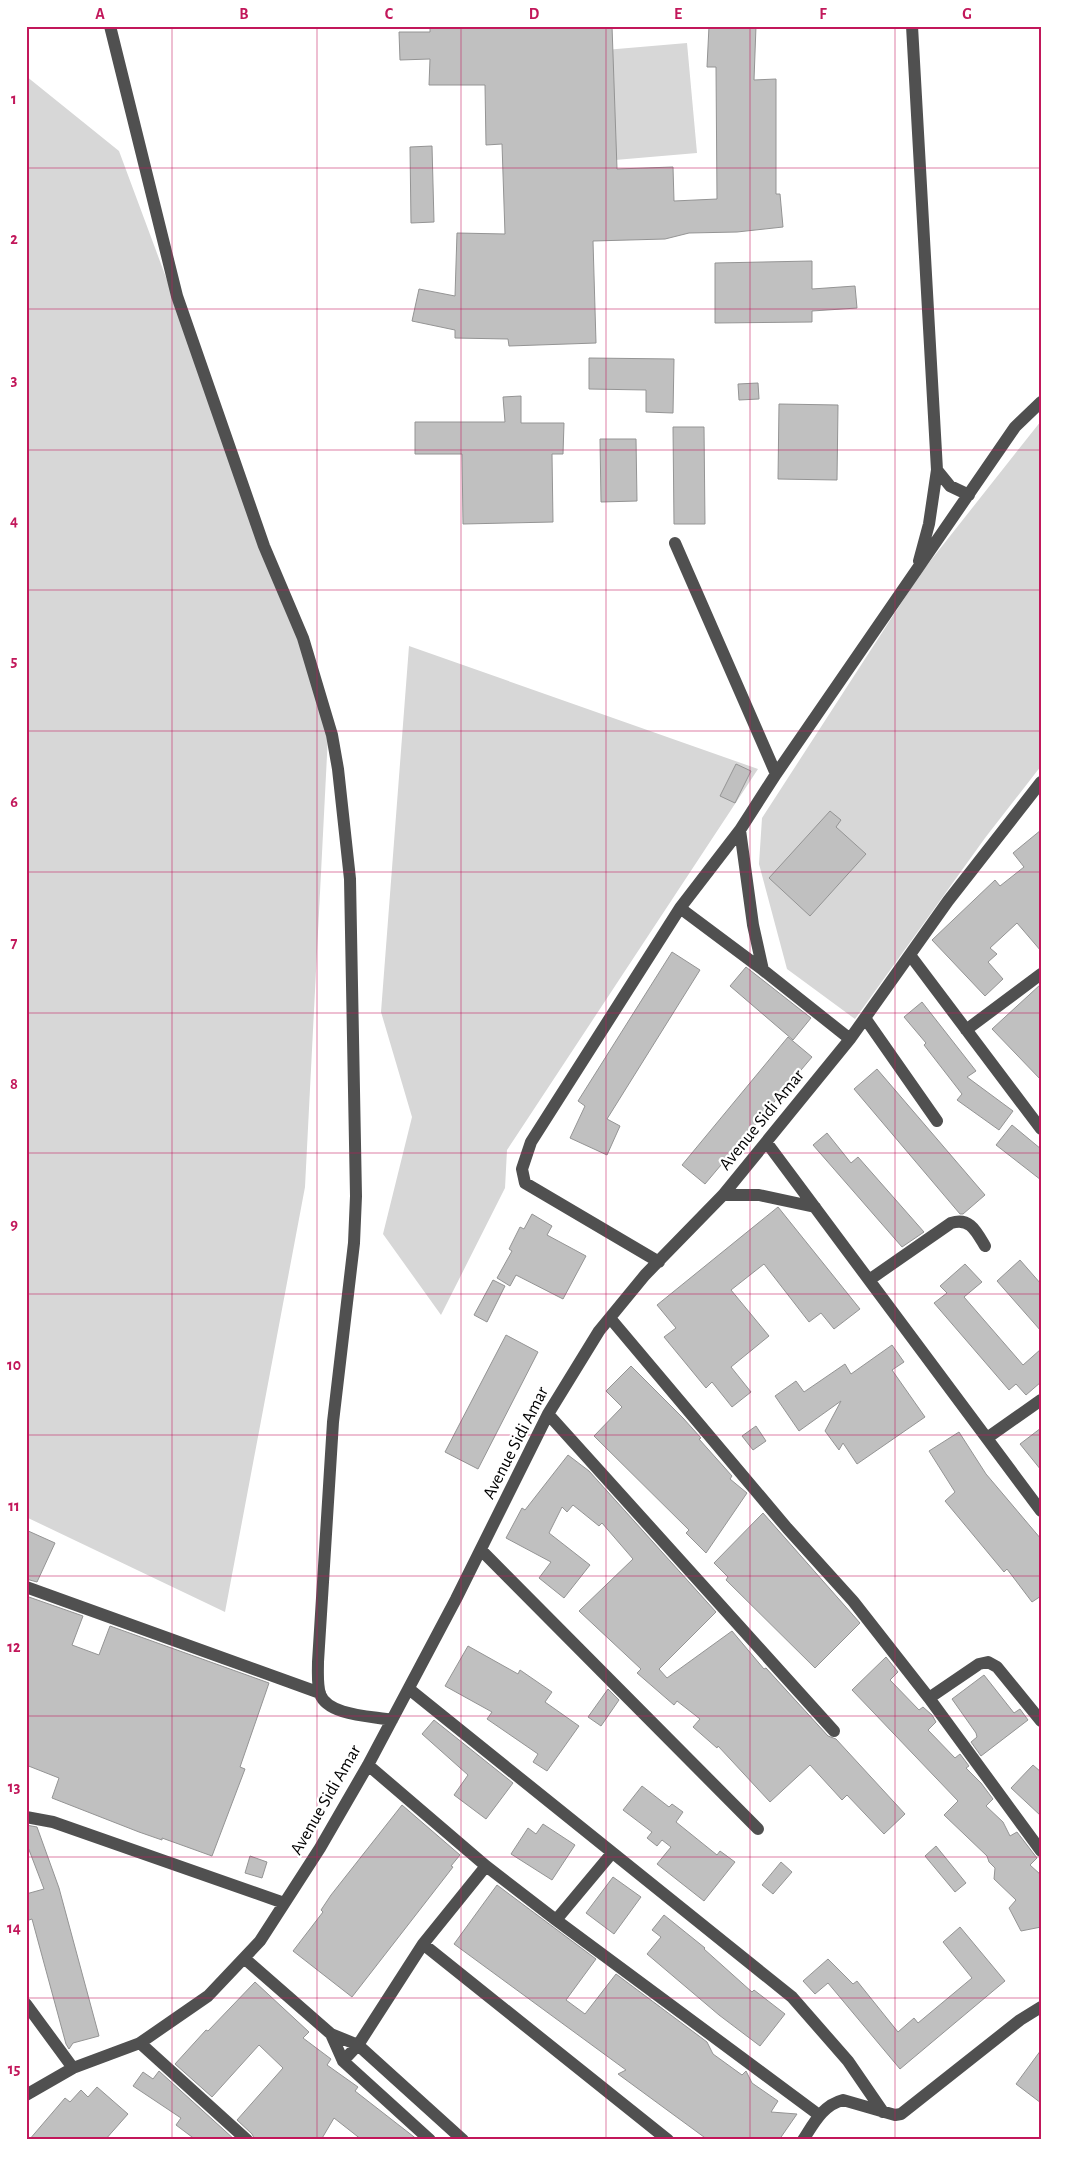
<svg xmlns="http://www.w3.org/2000/svg" width="1067" height="2166" viewBox="0 0 1067 2166" font-family="'Alegreya Sans',sans-serif">
<rect width="100%" height="100%" fill="#fff"/>
<!-- green -->
<path fill="#d7d7d7" d="M687,43l10,110 -82,7 -10,-110z
M26,76l93,75 210,565 -24,471 -80,425 -199,-95z
M1041,421v345l-56,72 -130,181 -68,-50 -28,-105 3,-46 158,-244z
M409,646l349,123 -251,381 -2,38 -64,127 -58,-81 29,-117 -31,-105z"/>
<!-- building -->
<path fill="#c0c0c0" stroke="#949494" d="M430,26h182l5,143 56,-2 1,34 43,-2 -1,-132h-9l2,-41h47l-2,54 22,-1v115h4l3,33 -46,5 -48,1 -24,6 -72,2 3,102 -87,3 -1,-7 -53,-1v-8l-43,-9 7,-32 36,7 2,-63 48,1 -3,-90 -16,1 -1,-60h-56l1,-26 -30,1 -1,-28h31z
M432,146l2,76 -23,1 -1,-76z
M812,261v28l43,-3 2,22 -45,3v11l-97,1v-60z
M589,358l85,1 -1,54 -27,-1v-22l-57,-1z
M758,383l1,16 -20,1 -1,-16z
M521,396v27h43l-1,31h-11l1,68 -90,2 -1,-70h-47v-32h90l-2,-25z
M779,404l59,1 -1,75 -59,-1z
M673,427h31l1,97h-31z
M600,439h36l1,62 -36,1z
M736,764l15,7 -16,32 -15,-7z
M830,811l11,9 -5,7 30,27 -56,62 -41,-38z
M1041,830v121l-24,-28 -27,25 7,6 -9,8 15,17 -18,17 -53,-56 63,-60 5,6 24,-19 -11,-14z
M672,952l28,18 -93,149 13,7 -13,29 -37,-17 15,-32 -7,-5z
M746,967l65,51 -18,22 -63,-54z
M1041,984v96l-49,-51z
M922,1002l54,69 -9,6 46,34 -14,19 -42,-30 5,-6 -38,-49 2,-2 -22,-26z
M788,1037l24,20 -107,127 -23,-19z
M877,1069l108,126 -22,19h-3l-106,-125z
M1012,1125l29,24v31l-45,-35z
M827,1133l24,30 7,-6 66,75 -22,15 -89,-102z
M778,1207l82,102 -26,20 -13,-16 -12,9 -45,-58 -33,26 38,46 -38,31 20,25 -19,15 -20,-25 -6,6 -42,-51 12,-9 -19,-23z
M532,1214l20,12 -5,9 39,21 -23,43 -47,-24 -6,11 -13,-8 15,-27 -3,-2 11,-22 4,2z
M1020,1260l21,24v47l-44,-50z
M965,1264l17,18 -18,15 59,68 18,-16v33l-15,13 -10,-11 -7,6 -75,-87 13,-10 -7,-7z
M493,1280l12,6 -18,36 -13,-7z
M506,1335l32,17 -60,117 -33,-17z
M892,1345l12,17 -12,8 33,47 -68,47 -14,-21 -4,7 -14,-19 16,-30 -42,30 -24,-35 21,-15 8,11 41,-28 6,10z
M631,1366l52,52 18,20 -2,1 33,37 -2,3 17,14 -41,60 -20,-20 3,-3 -95,-94 28,-29 -16,-16z
M756,1426l10,15 -13,9 -11,-14z
M1041,1428v42l-21,-26z
M959,1432l27,42 55,65v57l-9,6 -25,-33 -3,3 -59,-71 10,-9 -26,-41z
M568,1455l21,16 127,141 -57,57 8,9 65,-47 32,38 2,-1 62,68 8,3 69,75 -21,20 -37,-39 -5,5 -32,-35 -40,37 -52,-56 -1,2 -24,-21 7,-8 -23,-18 -3,4 -37,-32 4,-4 -62,-58 54,-52 -31,-36 -3,3 -26,-21 -6,7 -5,-5 -13,26 41,32 -26,33 -25,-20 12,-16 -45,-24 16,-30 3,2z
M763,1513l97,110 -45,45 -89,-88 2,-3 -14,-14z
M26,1530l29,13 -18,39 -11,-3z
M26,1596l57,20 -11,29 27,10 11,-29 159,57 -29,84 5,2 -33,87 -50,-18v2l-23,-8 -87,-34 7,-20 -33,-13z
M468,1646l50,28 2,-4 32,22 -7,10 34,24 -32,45 -14,-9 5,-8 -51,-35 5,-7 -47,-26z
M886,1657l12,15 -8,8 29,30 4,-3 9,8 4,7 -8,8 27,28 5,-4 9,12 -3,2 15,15 12,16 -7,7 17,16 7,14 7,-4 20,26 -7,7 11,10v52l-20,4 -12,-23 7,-8 -22,-21 1,-11 -6,-6 -2,-6 -43,-41 14,-14 -106,-111z
M984,1675l30,38 6,-4 8,11 -47,36 -10,-14 6,-5 -1,-4 -24,-34z
M608,1689l11,11 -18,26 -13,-9z
M434,1720l79,63 -27,36 -32,-24 14,-20 -46,-41z
M1033,1765l8,7v44l-30,-28z
M642,1786l27,21 3,-3 11,8 -7,10 41,33 3,-4 15,11 -31,39 -47,-37 14,-17 -9,-7 -5,6 -10,-8 5,-6 -29,-22z
M402,1805l58,50 -9,11 2,1 -101,130 -59,-46 30,-39 -2,-2 10,-15z
M543,1824l32,21 -23,35 -41,-26 17,-26 8,6z
M26,1825l11,2 22,61 40,148 -26,7 -4,6 -3,-5 -34,-125 -6,2v-27l18,-5 -18,-47z
M936,1846l30,37 -11,9 -30,-36z
M250,1856l17,6 -5,16 -17,-5z
M781,1862l11,10 -19,22 -11,-9z
M613,1877l28,20 -27,37 -28,-21z
M497,1885l99,74 -30,41 19,14 31,-40 91,68 6,12 29,21 4,-4 6,12 26,18 -7,11 26,2 -18,26h-71l-90,-66 8,-4 -172,-126z
M664,1915l41,33 -1,1 48,43 2,-2 31,24 -25,32 -41,-31 -72,-61 14,-17 -9,-7z
M960,1927l45,54 -105,88 -72,-86 -13,11 -12,-13 25,-22 25,25 4,-3 41,51 16,-14 4,5 54,-45 -29,-36z
M255,1982l54,50 -6,6 28,21 -4,6 31,22 -3,4 63,49h-56l-28,-22 -13,22h-66l-3,-6 -15,-14 46,-52 -24,-23 -47,52 -37,-33 31,-34 2,1z
M1041,2050v53l-25,-19z
M159,2071l76,69h-39l-20,-15 5,-7 -48,-32 10,-14 10,7z
M97,2087l31,27 -23,26h-76l36,-42 5,4 11,-12 7,7z"/>
<g fill="none" stroke-linecap="round" stroke-linejoin="round">
<!-- minor -->
<path stroke="#505050" stroke-width="12" d="M110,26l67,270 87,250 39,92 29,97 6,34 12,110 6,317 -2,47 -21,179 -15,240c0,10 -1,22 2,32 8,22 52,22 72,26
M912,26l25,444 -8,54 -10,37
M937,470l13,16 19,9
M675,543l101,231
M740,830l13,95 10,45
M680,908l83,62 87,69
M910,955l131,174
M865,1018l72,103
M966,1030l75,-56
M767,1143l274,368
M723,1195h36l56,12
M659,1262l-134,-79 -3,-14 9,-27 149,-234 60,-78 36,-56 239,-347 26,-25
M869,1280l82,-57c19,-6 25,8 34,23
M610,1318l177,210 66,73 76,97 112,153
M548,1414l286,317
M987,1438l54,-38
M481,1550l277,279
M26,1587l294,106
M409,1689l383,308 56,64 35,51
M929,1698l50,-34 9,-2 9,5 44,54
M368,1765l118,101 70,54 263,195
M26,1817l27,5 231,81
M556,1920l56,-67
M423,1944l245,196
M244,1958l87,76 27,11 105,95
M26,2004l47,64
M331,2034l12,27 87,79
M140,2043l107,97
M343,2061l15,-16 65,-101 63,-78
M26,2095l47,-27 67,-25 68,-47 52,-55 60,-93 48,-83 88,-166 92,-185 51,-83 46,-56 78,-80 127,-156 98,-138 93,-119
M803,2140c11,-17 20,-35 40,-40l52,15 6,-1 119,-94 21,-13"/>
</g>
<!-- grid -->
<path fill="none" stroke="#c2185b" stroke-width="1" stroke-opacity="0.55" d="M172,26v2114M317,26v2114M461,26v2114M606,26v2114M750,26v2114M895,26v2114M26,168h1015M26,309h1015M26,450h1015M26,590h1015M26,731h1015M26,872h1015M26,1013h1015M26,1153h1015M26,1294h1015M26,1435h1015M26,1576h1015M26,1716h1015M26,1857h1015M26,1998h1015"/>
<g text-anchor="middle" dominant-baseline="central" stroke-width="4.5" stroke-linejoin="round" paint-order="stroke">
<!-- street labels -->
<g font-size="18" fill="#000" stroke="#fff">
<text transform="translate(762 1120) rotate(-51)">Avenue Sidi Amar</text>
<text transform="translate(516 1443) rotate(-63)">Avenue Sidi Amar</text>
<text transform="translate(326 1800) rotate(-60)">Avenue Sidi Amar</text>
</g>
</g>
<!-- border -->
<rect width="1067" height="2166" fill="none" stroke="#ffffff" stroke-width="55"/>
<rect x="28" y="28" width="1012" height="2110" fill="none" stroke="#c2185b" stroke-width="2"/>
<g font-size="16" text-anchor="middle" font-weight="bold" fill="#c2185b">
<text x="100" y="19">A</text>
<text x="244" y="19">B</text>
<text x="389" y="19">C</text>
<text x="534" y="19">D</text>
<text x="678" y="19">E</text>
<text x="823" y="19">F</text>
<text x="967" y="19">G</text>
<text x="14" y="104">1</text>
<text x="14" y="244">2</text>
<text x="14" y="385">3</text>
<text x="14" y="526">4</text>
<text x="14" y="666">5</text>
<text x="14" y="807">6</text>
<text x="14" y="948">7</text>
<text x="14" y="1089">8</text>
<text x="14" y="1229">9</text>
<text x="14" y="1370">10</text>
<text x="14" y="1511">11</text>
<text x="14" y="1652">12</text>
<text x="14" y="1792">13</text>
<text x="14" y="1933">14</text>
<text x="14" y="2074">15</text>
</g>
</svg>
